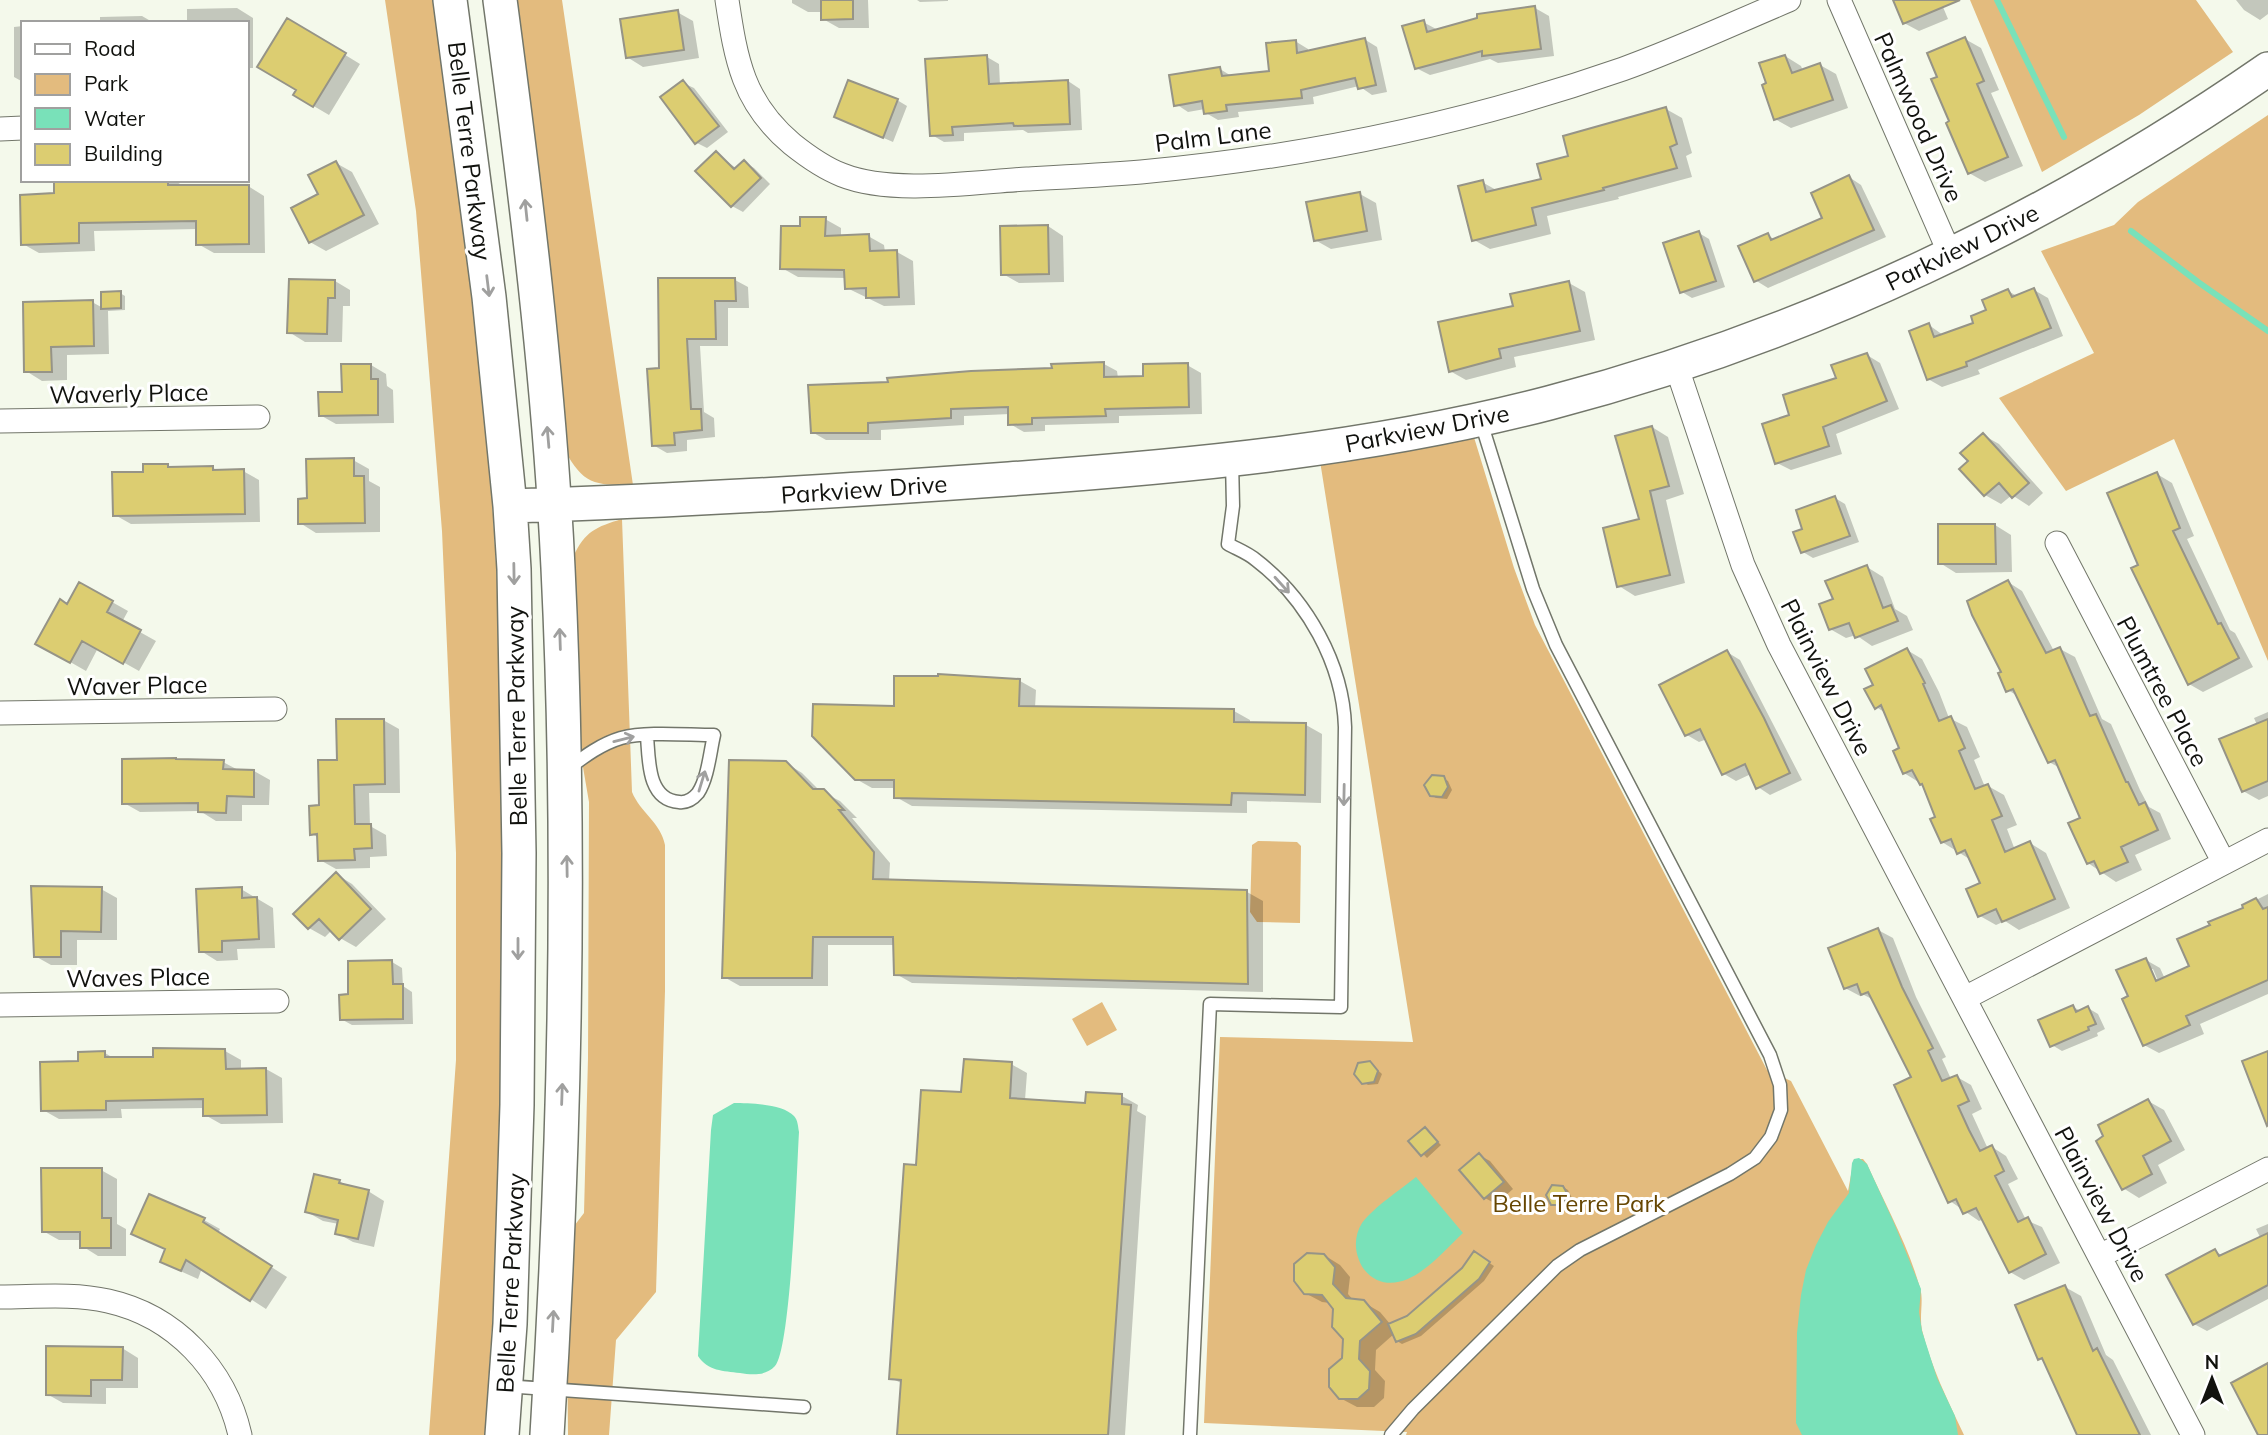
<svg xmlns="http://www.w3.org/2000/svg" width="2268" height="1435" viewBox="0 0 2268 1435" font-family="Mulish,sans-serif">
<rect width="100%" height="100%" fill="#f4f9eb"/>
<!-- green -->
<path fill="#e3bb7e" d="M385,0h53l49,417 13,212 6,225 -7,364 -14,217h-56l27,-375v-207l-14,-322 -26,-320z
M511,0h51l71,485c-40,0 -49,0 -69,-36z
M1970,0h226l37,52 -94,63 -97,57z
M2268,115v546l-94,-222 -108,52 -67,-93 95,-45 -53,-102 73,-26 24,-23z
M1473,434l41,134 21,57 232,445 24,11 57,110 6,-32h9l4,5c18,40 41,81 53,124 4,12 -1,28 2,42 9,37 26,71 42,105h-558l1,-3 -203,-9 16,-386 193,5 -93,-581z
M622,519l10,273c8,20 29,31 33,53v146l-9,301 -40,48 -7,95h-41l-1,-96 4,-109 13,-17 4,-155 1,-256 -14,-81 -2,-164c12,-26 23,-30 49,-38z
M1258,841l39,1 4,4 -1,77 -43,-1 -7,-10 2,-67z
M1102,1002l15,28 -30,16 -15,-27z"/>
<!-- water -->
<path fill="#79e1b9" d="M734,1103c15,0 49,1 60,13 4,4 4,11 5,16 -2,34 -8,217 -24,234 -9,10 -23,9 -35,7 -17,-2 -32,-2 -42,-17l13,-226 2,-15z
M1859,1158l8,6 27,59 27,66 -2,23 3,19 15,47 18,38 3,19h-156l-6,-12 1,-90 4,-38 5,-25 10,-25 12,-23 21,-29 3,-30 2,-4z
M1416,1177l47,56c-21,19 -53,61 -86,47 -8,-4 -15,-11 -18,-20 -5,-12 -4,-26 3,-37 12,-16 38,-33 54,-46z"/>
<!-- shadow -->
<path fill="#0003" fill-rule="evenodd" d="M792,0h76l1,28h-30l-16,-9 -1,-7h-14l-16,-9z
M917,0h31v1l-28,1z
M1894,0h46l8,19 -29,12 -15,-8z
M2236,0h32v14l-8,6 -16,-10z
M237,8l16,10v50h-6v-45h-60v-14z
M1535,8l14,8 5,40 -56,7 -8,-4 -60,16 -14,-7 7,-46 15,8z
M677,12l16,9 6,37 -56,9 -16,-10z
M142,16l12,7h-54v-6z
M288,20l72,44 -31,51 -34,-20 3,-5z
M23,26v56l-9,-5v-50z
M1364,39l13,8 10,45 -15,3 -13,-9 -46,11 1,7 -76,8 1,5 -21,3 -12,-7 -1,-4 -17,3 -12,-8 44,-35 13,8 38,-4 24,-32 13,8v3z
M1965,39l16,9 18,42 -8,3 32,73 -38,16 -16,-9 -18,-51 -11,-45z
M1785,56l16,10 2,5 17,-6 16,9 12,34 -57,20 -16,-9 -7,-35z
M987,57l12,7 1,21 68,-4 12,8 2,41 -54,3 -5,-3 -59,3v8l-20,1 -12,-7z
M683,83l11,5 34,44 -21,16 -10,-5z
M897,100l10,6 -14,36 -46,-20z
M1666,109l16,9 10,35 -6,3 6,21 -74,20 1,2 -72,17 4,18 -61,15 -16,-9 8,-58 16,9 45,-11 27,-23z
M716,153l21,16 7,-7 10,6 16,16 -27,28 -11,-6 -34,-35z
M336,163l16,9 27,52 -53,27 -16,-9 11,-47z
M1849,177l12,8 25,52 -118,51 -13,-8 13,-45 7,5 50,-21z
M56,180h118l9,6h65l16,10 1,57h-51l-16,-9v-15l-104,2 1,20 -56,2 -16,-9 33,-49z
M1360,194l16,9 6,37 -51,9 -16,-9z
M825,219l16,9v9l27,-1 16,9 1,7h12l16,9 2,44 -31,1 -37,-18 -1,-10 -48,-1 -16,-9 20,-40z
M1048,226l15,10 1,46 -45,1 -16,-9z
M1699,233l10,6 16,48 -33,11 -10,-6z
M660,280h75l13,7 1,21h-21v38h-28l4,66 10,6 1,19 -28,3v11l-20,2 -14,-8 8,-75z
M335,281l15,9v16h-7l-1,36h-37l-16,-10z
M1569,283l16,9 10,48 -81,17 2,10 -50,13 -16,-9 65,-64z
M2034,290l14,8 15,38 -85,34 2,4 -38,13 -14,-8 1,-54 14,10 33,-11 32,-33 9,5z
M120,293l5,3v14l-17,1 1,43 -42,1v25l-25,1 -16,-10 66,-69 11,6z
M1867,355l13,8 19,46 -63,25 6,20 -51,16 -14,-7 15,-47z
M1104,364l13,7 1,7h27l42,-13 14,8 1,41 -83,2v7l-74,2v6l-21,1 -14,-8v-10l-46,2v9l-83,5v10h-55l-14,-8 78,-49z
M371,365l15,9 1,12 6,4 1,33 -58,1 -16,-9z
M1652,427l16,10 16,57 -18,6 19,83 -50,13 -16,-10 22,-66z
M1983,435l16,9 44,49 -14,13 -17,-11 -11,9 -16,-9 -23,-26 8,-8z
M353,460l16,9v12l11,6v45l-64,1 -16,-10 8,-23z
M168,466l5,3 40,-1 6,3h24l16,9 1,42 -129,2 -16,-9 30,-42z
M2157,474l15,9 22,53 -7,3 43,91 5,3 18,34 -50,25 -14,-8 -49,-118z
M1835,498l10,6 14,38 -46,16 -10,-6z
M1995,525l16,10 1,37 -56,1 -16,-10z
M1867,567l16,10 12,32 12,7 6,14 -41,16 -16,-11 -10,3 -16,-9 5,-29z
M2008,582l14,9 32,60 6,-2 15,8 27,62 9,5 29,66 9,17 11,6 11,26 -36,16 7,15 -26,12 -28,-19 -6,-45 -22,-50 -11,-6 -30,-65 -11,-7 -4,-18z
M80,584l48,27 -6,11 34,19 -17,30 -41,-23 -12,23 -49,-28 31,-37z
M1907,650l15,9 17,33 10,26 18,9 13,30 -6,3 11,27 3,-1 16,9 13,30 -10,4 8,21 15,-7 16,10 24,55 -51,22 -14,-9 -9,4 -16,-9 2,-32 -11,-24 -29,-18 -4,-24 -13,-32 -21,-13 -2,-25 -16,-35 -10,-6 -1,-22z
M1727,652l13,8 62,120 -32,15 -12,-8 -7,-13 -15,7 -12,-7 -17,-35 -8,3 -12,-7z
M1020,681l16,9 -1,18 199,3 16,9v4l56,1 16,9 -1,69 -74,-2v12l-335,-7 -16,-9v-9h-24l-16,-9 40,-71z
M2268,712v84l-9,4 -16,-9 14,-66 -3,-7z
M383,720l16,9 1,64h-31l1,33 16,9 1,21 -17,1v11l-34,1 -16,-9 -1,-22 -7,-4 8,-27z
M223,762l17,9h14l16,9 -1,25h-27v16h-26l-16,-10 -60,1 -16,-9z
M786,763l16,10 18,18 20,10 17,17h-5l38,45 -1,18 358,11 16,9v91l-351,-9 -16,-9 -1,-29h-67v41h-88l-16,-9z
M1443,778l5,3 4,9 -5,9 -11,-1 -5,-3z
M336,874l16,10 34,35 -30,28 -16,-9 -8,-8 -7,7 -16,-9z
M101,889l16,9v42h-40v25h-26l-16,-9z
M241,889l32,19 2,40 -38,1 1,11 -21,1 -16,-10z
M2268,894v100l-68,30 4,10 -45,19 -15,-8 -14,-48 16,-37 14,8 5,11 26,-12 55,-58 -2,-3zM2149,969h4l8,19 -3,2z
M1878,930l15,8 23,59 30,60 -4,2 9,20 6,-2 14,8 11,24 -10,5 16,35 4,-2 14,9 12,23 -10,5 18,36 16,7 18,36 -36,17 -14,-8 -26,-53 -5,2 -29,-20 -37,-123 -39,-78 -10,-5 -4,1 -15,-8z
M392,962l10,6 1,18 9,6 1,32 -61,1 -11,-6 8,-23z
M2073,1007l8,4 7,-3 10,6 7,15 -8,4 1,3 -36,15 -10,-6z
M225,1051l16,9v10l25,-1 16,9 1,45 -62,1 -16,-9v-7l-84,1 1,9 -63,1 -16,-9 37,-47 25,-10 10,6 40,-1z
M1370,1063l12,11 -4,10 -10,1 -5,-3z
M1011,1064l16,9 -2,27 62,4 35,-8 16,9 -1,6 9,5 -21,319h-226l4,-51 -12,-6 27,-212 45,-72z
M2148,1101l16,9 21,40 -27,15 9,18 -28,15 -16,-10z
M1425,1129l16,16 -14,13 -16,-17z
M1479,1155l11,6 23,28 -17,15 -11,-6 -23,-28z
M101,1170l16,9v45l9,5v27h-28l-16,-10v-6h-23l-16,-9z
M339,1181l10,6 19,4 16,10 -10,46 -21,-5 -16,-9 2,-9 -16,-3 -16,-9z
M1563,1187l5,3 4,8 -5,8 -9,1 -5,-3z
M204,1220l16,9 -2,4 69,44 -21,32 -64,-41 -4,11 -20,-9 -16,-9 5,-11 -34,-17z
M2268,1224v75l-61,32 -13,-7 21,-73 8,5 38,-17 -5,-10z
M1474,1253l20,13 -10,15 -63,55 -19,8 -5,-3 -3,-7 -18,16 -1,20 10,11 -1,17 -10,9h-17l-17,-9 5,-59 -10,-30 -5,-6 -8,-1 -17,-9 19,-38 16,10 10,12 -2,17 6,7 9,1 17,10 11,13 17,-7 56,-49z
M2065,1287l16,9 25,59 7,5 38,75h-72l-34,-73 -5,-3z
M122,1348l16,10v30h-32v16l-43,-1 -16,-9z"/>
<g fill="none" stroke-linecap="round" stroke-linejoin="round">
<!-- stream -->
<path stroke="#79e1b9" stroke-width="6" d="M1997,0l67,137
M2131,231l67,51 70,49"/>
</g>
<!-- building -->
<path fill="#dccd71" stroke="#969487" stroke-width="2" d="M821,0h32v19l-32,1z
M1893,0h67l-57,24z
M1535,6l6,43 -59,7v-5l-67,18 -13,-43 22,-6 3,12 50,-14v-4z
M678,10l6,40 -58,8 -6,-39z
M287,18l59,35 -33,54 -20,-12 3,-5 -39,-23z
M1965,37l19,44 -7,3 31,73 -40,17 -22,-51 3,-2 -18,-42 6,-2 -10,-24z
M1365,38l11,47 -18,4 -3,-11 -54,12 1,8 -76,7 1,6 -23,3 -2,-13 -28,5 -5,-31 51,-8 2,9 47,-5 -3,-28 30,-3 1,13z
M987,55l2,29 79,-4 2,44 -56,2 -1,-3 -61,4 1,8 -23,1 -5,-77z
M1785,55l7,18 28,-10 13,37 -59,20 -12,-35 4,-2 -7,-20z
M683,80l36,46 -24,18 -35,-47z
M848,80l50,19 -15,39 -49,-21z
M1666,107l11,37 -7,3 7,21 -74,20 1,2 -72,18 4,17 -64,16 -14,-55 25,-6 3,12 55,-13 -4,-15 31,-8 -5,-20z
M716,151l18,18 10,-9 17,18 -30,29 -36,-36z
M336,161l28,54 -55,28 -18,-35 27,-14 -10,-19z
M1849,175l25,55 -120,52 -16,-36 30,-13 3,7 51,-22 -11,-25z
M54,180h114v5h81v59l-53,1v-24l-117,2v20l-58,2 -1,-50 34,-2z
M1360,192l7,39 -53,10 -8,-39z
M800,217h26l-1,19 44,-2 1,17 27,-1 2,47 -33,1v-10l-21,1 -1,-19 -64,-1 1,-43h19z
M1048,225l1,49 -48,1 -1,-49z
M1699,231l17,50 -36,12 -17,-50z
M658,278h77l1,23h-21l1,38h-29l4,70h10l1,21 -28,3 1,12 -23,1 -5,-77 12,-1z
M289,279l46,1v18h-7l-1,36 -40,-1z
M1569,281l11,50 -81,18 2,9 -52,14 -11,-50 75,-16 -3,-12z
M2034,288l17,40 -85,34 1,4 -40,14 -18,-49 20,-8 5,14 39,-14 -2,-7 15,-6 -4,-10 26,-11 4,8z
M121,291v17l-20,1v-17z
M93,300l1,46 -43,1 1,25h-28l-1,-70z
M1867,353l20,48 -64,26 6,19 -54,18 -13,-40 27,-9 -6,-20 53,-17 -5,-13z
M1104,362v15l39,-1v-12l45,-1 1,44 -84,2 1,7 -74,2v6l-24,1v-18l-57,2v9l-83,5v10h-57l-3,-48 80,-3 -1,-4 84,-7 81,-3 -1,-4z
M341,364h30v15h7v36l-59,1 -1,-24h24z
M1652,426l17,60 -19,5 20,84 -53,12 -14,-59 36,-9 -24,-83z
M1983,433l46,50 -17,15 -13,-15 -15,13 -25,-27 9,-8 -8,-8z
M354,458v18h10l1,47 -67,1v-25l9,-1 -1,-39z
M143,464h25v3l45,-1v4l31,-1 1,45 -132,2 -1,-44h31z
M2157,472l23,56 -7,3 45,93 3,-1 18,35 -51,27 -57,-117 7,-3 -31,-72z
M1835,496l15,40 -49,17 -8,-21 9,-3 -6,-19z
M1938,524h57l1,40h-58z
M1867,565l16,43 8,-3 7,16 -43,17 -6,-15 -20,7 -10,-26 14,-5 -8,-18z
M2008,580l38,73 14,-6 30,69 6,-2 30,68h2l11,23 6,-3 13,28 -37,17 7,15 -28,12 -6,-13 -7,3 -19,-41 12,-5 -25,-58 -7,3 -35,-74 -7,3 -8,-19 3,-1 -29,-57 -5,-14z
M79,582l34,19 -6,11 34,18 -18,34 -41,-23 -12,22 -35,-19 25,-45 7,5z
M1907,648l18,35 -2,1 16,37 12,-5 14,32 -6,3 16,38 13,-5 14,32 -10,4 13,32 25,-11 25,58 -53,23 -6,-13 -18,8 -12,-28 14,-6 -15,-33 -8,4 -6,-15 -10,4 -11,-24 5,-2 -13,-33 -2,1 -8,-15 -9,4 -10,-23 6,-3 -18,-43 -6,4 -11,-20 9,-4 -8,-16z
M1727,650l37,68 26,55 -34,16 -11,-25 -23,11 -22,-46 -15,7 -26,-51z
M938,674l82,5 -1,27 215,3v13l72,1 -1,72 -73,-2 -1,12 -337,-7v-18h-39l-43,-44 1,-32 81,2v-30h44z
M336,719h48l1,65 -31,1 1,39h16l1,24 -18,1 1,11 -37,1 -1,-27 -7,1 -1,-29 10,-1 -1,-45h19z
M2268,719v62l-26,11 -23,-53z
M176,758v1l48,1 -1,9 31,1v27l-27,-1 -1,17 -28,-1v-9l-76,1v-45z
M729,760l57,1 27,28h11l20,21h-5l35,42 -1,27 374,11 1,94 -354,-9 -1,-38h-80l-1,41h-90z
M1432,775l12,1 4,11 -6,10 -12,-1 -6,-11z
M336,872l35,37 -32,31 -20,-21 -11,10 -15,-15z
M31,886l71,1 -1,45 -40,-1v26h-27z
M242,887v11l15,-1 2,42 -37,2v11h-23l-3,-63z
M2256,898l7,11 5,-2v73l-82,36 4,9 -47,21 -21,-47 6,-3 -12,-26 30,-12 10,23 33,-15 -12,-27 33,-14 -2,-3 35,-14 -1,-3z
M1878,928l24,59 31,61 -5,3 14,30 15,-6 12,26 -11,5 11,24 11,21 12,-6 12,26 -9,5 23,46 10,-5 18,37 -37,19 -33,-65 -13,6 -7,-15 -8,4 -54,-118 17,-8 -43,-85 -7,3 -4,-11 -13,5 -16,-41z
M392,960l1,24h10v35l-63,1 -1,-25 9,-1v-33z
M2073,1005l3,7 12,-6 8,18 -8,3 1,3 -39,17 -12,-27z
M153,1048l72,1 1,20 40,-1 1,47 -64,1v-17l-97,2v9l-65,1 -1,-49 38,-1v-9l27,-1v6h48z
M2268,1051v74l-1,1 -25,-65z
M964,1059l48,3 -2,36 75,5 1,-11 36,2v10l9,1 -23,330h-211l4,-55 -12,-1 15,-215 12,1 5,-75 40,2z
M1370,1061l8,10 -4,11 -12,2 -8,-10 4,-11z
M2148,1099l23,42 -28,15 9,18 -30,16 -26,-49 7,-5 -5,-11z
M1425,1127l13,15 -17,14 -13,-15z
M1479,1153l25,29 -20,17 -25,-29z
M41,1168h61v50h9v30h-31v-16h-38z
M314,1174l26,6 -1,3 30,7 -11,49 -23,-5 3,-14 -33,-8z
M1552,1185l11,1 5,9 -6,10h-11l-5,-10z
M149,1194l56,24 -2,4 69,44 -22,35 -64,-41 -5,11 -21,-9 5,-13 -34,-15z
M2268,1233v52l-75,40 -27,-50 49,-26 4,7z
M1474,1251l16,11 -11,17 -63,55 -20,8 -8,-18 19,-8 55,-48z
M1307,1253l17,1 11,13 -2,17 13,14 18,2 18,22 -22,19 -1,18 11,12 -1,18 -11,10h-19l-10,-12v-18l13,-11 1,-19 -11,-12 1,-18 -11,-14 -18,-1 -10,-13v-17z
M2065,1285l28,66 4,-3 43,87h-63l-35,-77 -4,2 -23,-55z
M46,1346l77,1 -1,33h-31v16l-45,-1z
M2268,1363v72h-10l-27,-52z"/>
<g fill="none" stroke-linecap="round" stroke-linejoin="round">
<!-- lane casing -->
<g stroke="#72766a" stroke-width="15">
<path id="lane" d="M569,768c16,-12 32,-24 52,-30 26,-7 65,-3 93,-3 -4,17 -6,43 -16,58 -5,6 -11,10 -19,9 -32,-2 -30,-43 -32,-66
M506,1386l298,21
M1190,1435l20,-431 131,3 4,-280c-2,-63 -38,-128 -89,-167 -8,-7 -19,-11 -28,-16l5,-38 -1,-46
M1391,1435l22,-26 144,-143 23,-16 150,-76 25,-16 16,-21 10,-27 -1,-25 -10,-30 -214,-410 -23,-56 -52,-167"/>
</g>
<!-- street casing -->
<g stroke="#72766a" stroke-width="25">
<path id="street" d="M727,0c9,60 16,103 65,144 15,12 32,24 50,31 50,20 132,7 185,4 38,-2 77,-4 114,-7 164,-15 327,-49 482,-103 56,-20 111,-46 166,-69
M1839,0l111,254
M0,129l23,-1
M1676,365l67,200 36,80 414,790
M0,421l258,-4
M2057,543l167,320
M0,713l275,-4
M1965,998l303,-158
M0,1005l277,-4
M2100,1256l168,-87
M0,1297c35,0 73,-4 108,4 67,15 117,68 132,134"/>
</g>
<!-- secondary casing -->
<g stroke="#72766a" stroke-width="36">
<path id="secondary" d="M450,0l39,297 21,209 4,63 5,284 -2,252 -7,219 -8,111
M500,0c25,189 49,378 58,568 14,289 7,578 -11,867
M510,506c167,-5 333,-15 499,-27 181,-13 364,-30 540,-76 257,-67 501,-183 719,-334"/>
</g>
<!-- lane -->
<use href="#lane" stroke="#fff" stroke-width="12"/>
<!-- street -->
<use href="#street" stroke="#fff" stroke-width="23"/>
<!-- secondary -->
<use href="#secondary" stroke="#fff" stroke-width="33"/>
</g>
<!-- one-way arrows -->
<defs><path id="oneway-shaft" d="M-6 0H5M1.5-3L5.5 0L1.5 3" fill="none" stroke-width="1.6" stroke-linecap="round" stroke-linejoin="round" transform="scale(1.75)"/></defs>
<g stroke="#a0a09f">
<use href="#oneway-shaft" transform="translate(526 210) rotate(-96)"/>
<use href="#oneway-shaft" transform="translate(488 286) rotate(83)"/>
<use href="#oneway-shaft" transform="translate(548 437) rotate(-95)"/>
<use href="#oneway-shaft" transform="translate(514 574) rotate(89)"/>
<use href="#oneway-shaft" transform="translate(1282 585) rotate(48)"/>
<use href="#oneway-shaft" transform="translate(560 639) rotate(-92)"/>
<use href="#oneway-shaft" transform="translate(624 739) rotate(-14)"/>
<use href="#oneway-shaft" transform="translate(702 781) rotate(-73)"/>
<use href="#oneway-shaft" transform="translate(1344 795) rotate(91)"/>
<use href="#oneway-shaft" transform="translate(567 866) rotate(-91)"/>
<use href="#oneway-shaft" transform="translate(518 949) rotate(90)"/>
<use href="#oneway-shaft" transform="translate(562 1094) rotate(-88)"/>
<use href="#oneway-shaft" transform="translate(553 1321) rotate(-87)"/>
</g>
<g text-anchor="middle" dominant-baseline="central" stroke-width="6" stroke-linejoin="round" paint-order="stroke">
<!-- street labels -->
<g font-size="24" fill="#11120e" stroke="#fff">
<text transform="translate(1919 117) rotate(66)">Palmwood Drive</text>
<text transform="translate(1213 136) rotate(-7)">Palm Lane</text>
<text transform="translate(470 151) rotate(83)">Belle Terre Parkway</text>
<text transform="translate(1962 247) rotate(-26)">Parkview Drive</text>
<text transform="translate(129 393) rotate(-1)">Waverly Place</text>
<text transform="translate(1427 428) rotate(-11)">Parkview Drive</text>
<text transform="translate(864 489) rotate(-4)">Parkview Drive</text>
<text transform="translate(1827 677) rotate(63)">Plainview Drive</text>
<text transform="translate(137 685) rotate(-1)">Waver Place</text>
<text transform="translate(2163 691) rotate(62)">Plumtree Place</text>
<text transform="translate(516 716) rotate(-91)">Belle Terre Parkway</text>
<text transform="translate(138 977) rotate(-1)">Waves Place</text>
<text transform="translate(2102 1204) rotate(62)">Plainview Drive</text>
<text transform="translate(510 1283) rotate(-87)">Belle Terre Parkway</text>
</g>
<!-- park labels -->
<g font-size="24" fill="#664602" stroke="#fff">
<text x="1579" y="1203">Belle Terre Park</text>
</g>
</g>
<!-- legend -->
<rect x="21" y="21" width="228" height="161" fill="#ffffff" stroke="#a0a09f" stroke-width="2"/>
<rect x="35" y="44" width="35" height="10" fill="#ffffff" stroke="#a0a09f" stroke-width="2"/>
<text x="84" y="56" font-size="21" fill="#11120e">Road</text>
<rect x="35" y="74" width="35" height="21" fill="#e3bb7e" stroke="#a0a09f" stroke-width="2"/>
<text x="84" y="91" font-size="21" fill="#11120e">Park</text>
<rect x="35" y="108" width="35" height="21" fill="#79e1b9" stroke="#a0a09f" stroke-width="2"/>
<text x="84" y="126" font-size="21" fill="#11120e">Water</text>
<rect x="35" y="144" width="35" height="21" fill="#dccd71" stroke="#a0a09f" stroke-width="2"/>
<text x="84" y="161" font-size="21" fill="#11120e">Building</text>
<!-- north arrow -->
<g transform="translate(2212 1379)" stroke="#ffffff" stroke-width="5" paint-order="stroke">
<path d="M0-5L12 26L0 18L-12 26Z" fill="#11120e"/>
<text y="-10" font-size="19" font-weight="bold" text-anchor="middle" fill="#11120e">N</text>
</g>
</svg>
